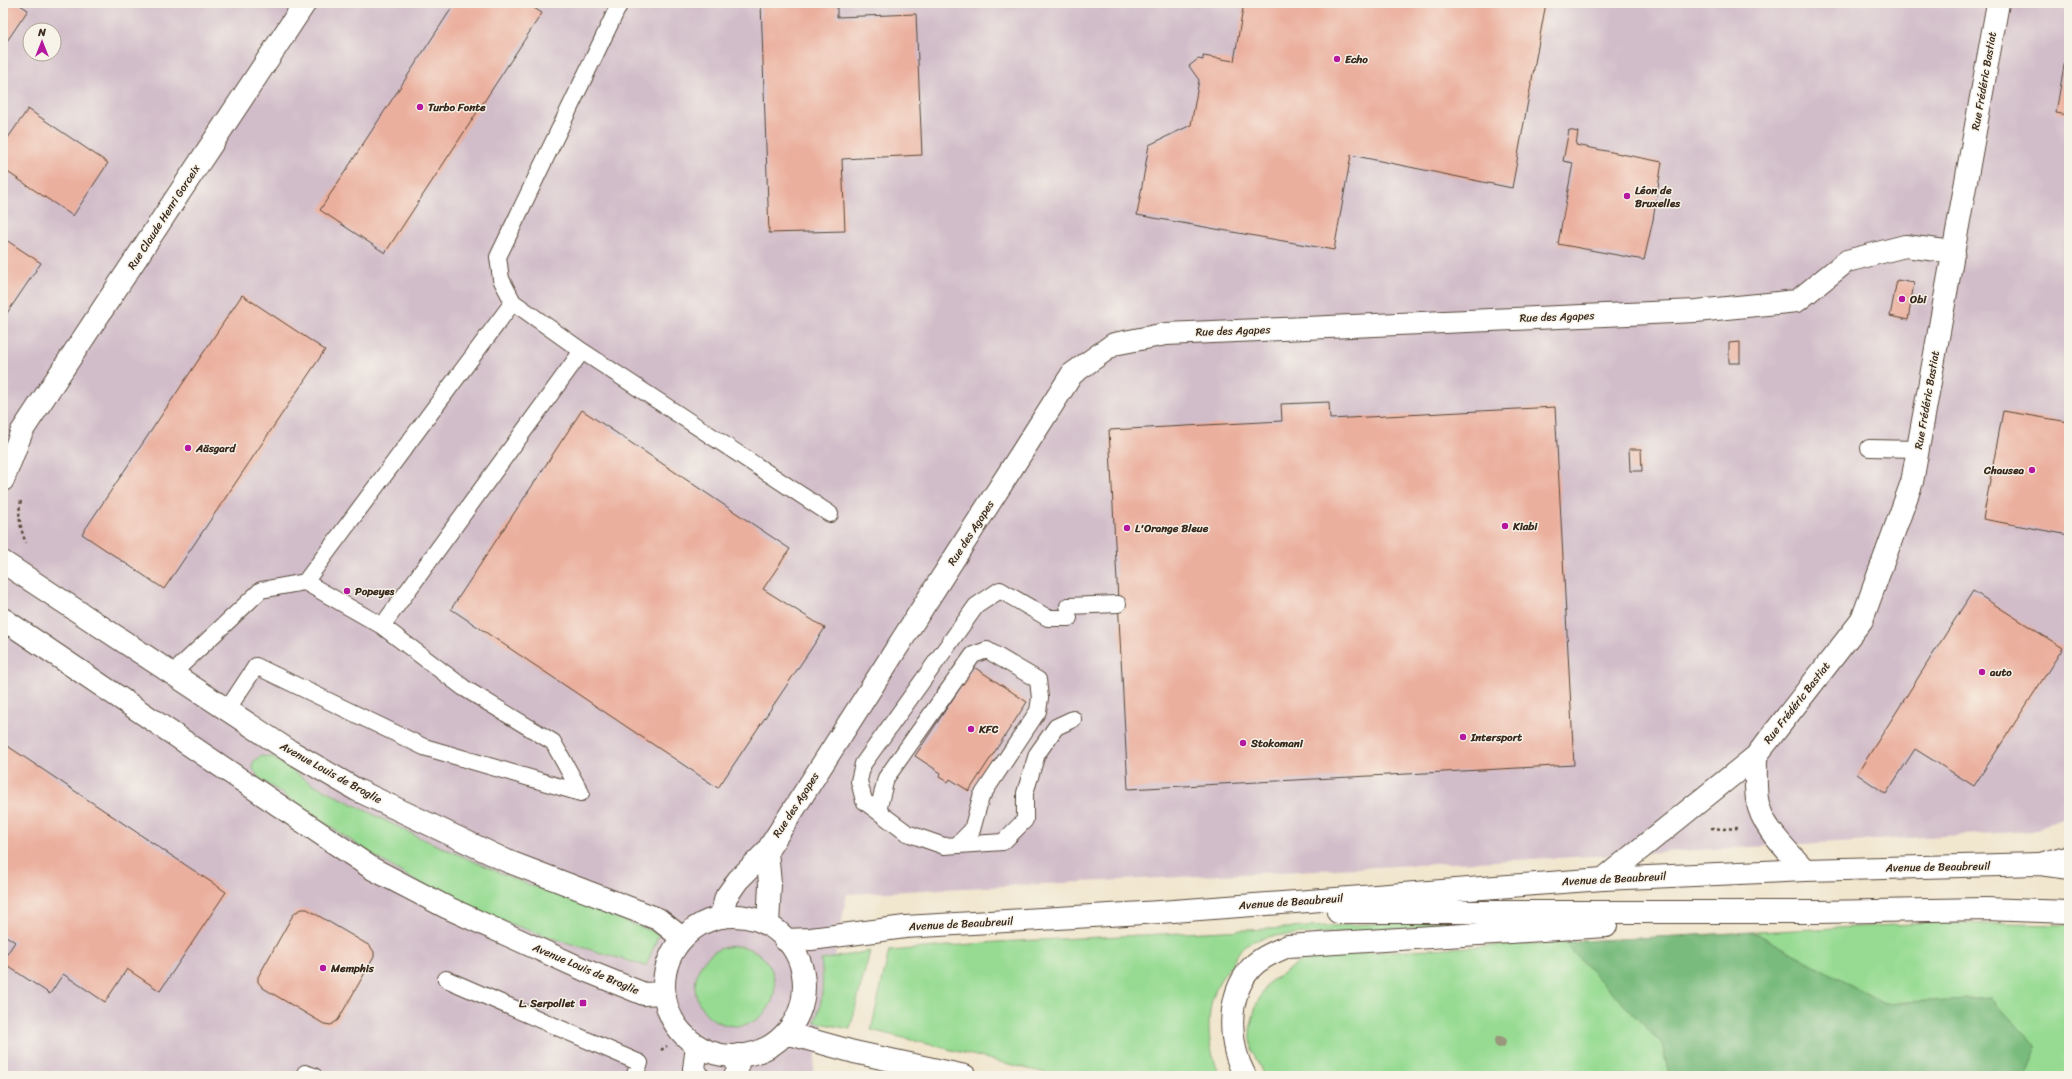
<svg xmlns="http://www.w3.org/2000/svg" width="2072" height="1079" viewBox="0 0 2072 1079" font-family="Sriracha,sans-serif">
<rect width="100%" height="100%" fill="#f7f3e8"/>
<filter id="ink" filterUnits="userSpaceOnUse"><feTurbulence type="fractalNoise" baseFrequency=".025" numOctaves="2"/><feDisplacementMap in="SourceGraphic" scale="8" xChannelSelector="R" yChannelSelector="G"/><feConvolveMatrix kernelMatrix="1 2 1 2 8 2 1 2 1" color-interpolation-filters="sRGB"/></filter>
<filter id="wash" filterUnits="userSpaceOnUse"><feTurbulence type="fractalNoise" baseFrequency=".012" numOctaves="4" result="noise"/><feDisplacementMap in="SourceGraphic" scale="16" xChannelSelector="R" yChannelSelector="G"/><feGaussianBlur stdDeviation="0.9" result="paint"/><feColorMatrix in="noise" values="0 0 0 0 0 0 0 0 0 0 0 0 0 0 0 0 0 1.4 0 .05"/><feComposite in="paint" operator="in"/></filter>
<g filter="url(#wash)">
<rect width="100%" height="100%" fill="#f1e6ce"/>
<!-- industrial -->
<path fill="#d1bdc9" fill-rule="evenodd" d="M3,3h2066v812l-36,16 -440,25 -746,38 -35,182h-809zM30,30h24v24h-24z"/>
<!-- green -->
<path fill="#97db93" stroke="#698258" d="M260,756l12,1 37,25 109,55 94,41 147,56 -13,32c-58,-17 -116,-33 -171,-56 -77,-32 -145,-85 -215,-131l-7,-10v-7z
M1536,916l21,4 -284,16c-9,2 -21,4 -29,10 -5,4 -8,12 -12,18 -5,6 -10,13 -14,20 -13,25 -12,69 4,92h-165l-186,-46 18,-79 108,-9z
M1931,923l138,2v151h-805l-12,-26 -2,-21 6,-24 12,-22 36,-24 30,-5z
M695 986a40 40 0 1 1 80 0a40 40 0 1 1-80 0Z
M870,951l-20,78 -35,-7c8,-21 9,-39 6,-62z"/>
<!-- forest -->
<path fill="#79bb7d" stroke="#5a724e" d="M1754,932l130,71 107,-5 46,49 -10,29h-358l-7,-32 -99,-102z"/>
<g id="blocks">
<!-- building -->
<path fill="#ebaf9d" d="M3,3h14l11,7 -25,37z
M455,3h71l16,10 -157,240 -65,-43z
M761,3h76v14l79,-3 6,141 -80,4 3,72 -76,2z
M1244,3h302l-34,185 -161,-33 -17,95 -197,-35 12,-70 42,-20 8,-45 -10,-14 9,-7 5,1v-4l31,5z
M2068,42h1v73l-13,-2z
M28,109l80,54 -35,53 -70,-47v-24z
M1569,130l9,2 -2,13 86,17 -9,58 -9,40 -86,-16 15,-81 -10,-2z
M3,238l38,25 -38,56z
M1897,280l17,3 -6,37 -18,-4z
M242,295l83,55 -161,239 -82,-55z
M1740,342v21h-11v-20z
M1329,402l1,17 225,-12 19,358 -446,24 -19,-359 173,-9 -1,-17z
M582,410l208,139 -27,40 62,39 -107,160 -267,-179z
M2003,411l66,11v113l-86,-16z
M1629,449h12l1,22h-12z
M1973,591l90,57 -89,138 -59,-37 -29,45 -29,-20z
M974,667l53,35 -58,89 -19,-12 -2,3 -9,-5 2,-4 -26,-17z
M3,743l223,149 -66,99 -33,-22 -22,33 -42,-28 -13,20 -47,-31v-3l12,-18 -12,-8z
M302,909h5l63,37 4,6v5l-36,63 -7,5 -7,-1 -61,-36 -5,-6v-5l36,-64z"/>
</g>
</g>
<g filter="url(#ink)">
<use href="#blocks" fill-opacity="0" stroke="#564638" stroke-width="1"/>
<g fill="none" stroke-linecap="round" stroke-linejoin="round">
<!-- lane casing -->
<g stroke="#564638" stroke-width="18">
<path id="lane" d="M620,3l-122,254 3,22 12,23 69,49 248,163
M1869,448l49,1
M305,582l208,-280
M1068,606l50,-2
M1069,618h-21l-48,-28 -24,16 -113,158 -4,17 5,20 43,32 37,13 59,-4 22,-22v-27l12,-39 19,-27 17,-8
M382,626l200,-275
M172,674l89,-84 44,-8 77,44 82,62 89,54 28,51 -157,-46 -168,-81 -29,44
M878,811l8,-33 87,-123 14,-5 51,30 2,18 -2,13 -57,86 -9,33 -15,15
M446,979l194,84 -6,13
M304,1076l1,-3 9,3"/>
</g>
<!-- street casing -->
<g stroke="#564638" stroke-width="24">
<path id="street" d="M3,480l19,-49 283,-428
M1756,756c0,14 -1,29 1,43 4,28 30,51 48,71
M767,851l305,-477 42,-30 52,-10 530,-23 101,-10 50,-40 58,-15 49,6
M1603,879l153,-123 106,-136 50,-138 86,-479
M721,917l5,-20 12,-17 29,-29 3,33 -2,41
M697,1046l-3,23 4,7
M735,1076l2,-1 1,-20"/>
</g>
<!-- secondary casing -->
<g stroke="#564638" stroke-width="24">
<path id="secondary" d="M3,562l285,188 69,40 150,71 151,58 24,19
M3,619l370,250 73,38 141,64 57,23 19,-1
M1338,912h480l168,-3 83,3
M664 986a70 70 0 1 1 140 0a70 70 0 1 1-140 0Z
M785,940l26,-1 94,-12 255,-15 443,-33 202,-9 235,-6 29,4
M786,1033l68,19 111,24
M1245,1076c-17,-32 -19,-80 6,-108 10,-11 24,-16 37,-22l318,-20"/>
</g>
<!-- highway casing -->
<g stroke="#564638" stroke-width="24">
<path id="highway" d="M2040,864l29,-8"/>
</g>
<!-- path -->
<path stroke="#564638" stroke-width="2.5" stroke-dasharray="3 3" stroke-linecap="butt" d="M21,501c-4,13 0,30 5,42
M1711,828l12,1 15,-1
M661,1050l6,-4"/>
<!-- lane -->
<use href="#lane" stroke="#fff" stroke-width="16"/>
<!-- street -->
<use href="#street" stroke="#fff" stroke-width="22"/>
<!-- secondary -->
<use href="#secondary" stroke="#fff" stroke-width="22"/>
<!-- highway -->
<use href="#highway" stroke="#fff" stroke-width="22"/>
</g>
<!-- trees -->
<circle fill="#9a977d" cx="1500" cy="1042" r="6"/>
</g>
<!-- markers -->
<g fill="#b5179e" stroke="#f7f3e8" stroke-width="1.5">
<circle cx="1337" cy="59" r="4"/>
<circle cx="420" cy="107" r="4"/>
<circle cx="1627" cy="196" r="4"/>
<circle cx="1902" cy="299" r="4"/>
<circle cx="188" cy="448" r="4"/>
<circle cx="2032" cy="470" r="4"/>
<circle cx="1505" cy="526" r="4"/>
<circle cx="1127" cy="528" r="4"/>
<circle cx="347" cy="591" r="4"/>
<circle cx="1982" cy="672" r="4"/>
<circle cx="971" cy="729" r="4"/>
<circle cx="1463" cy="737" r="4"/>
<circle cx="1243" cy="743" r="4"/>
<circle cx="323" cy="968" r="4"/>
<rect x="579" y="999" width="8" height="8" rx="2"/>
</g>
<g text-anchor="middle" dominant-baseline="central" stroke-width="3" stroke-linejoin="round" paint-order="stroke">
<!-- poi labels -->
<g font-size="11" font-weight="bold" fill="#3b2a1e" stroke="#f7f3e8" text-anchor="start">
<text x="1345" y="59">Echo</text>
<text x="428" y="107">Turbo Fonte</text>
<text x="1635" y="190">Léon de<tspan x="1635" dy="13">Bruxelles</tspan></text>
<text x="1910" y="299">Obi</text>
<text x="196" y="448">Aäsgard</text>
<text x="2024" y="470" text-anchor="end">Chausea</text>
<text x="1513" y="526">Kiabi</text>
<text x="1135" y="528">L'Orange Bleue</text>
<text x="355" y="591">Popeyes</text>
<text x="1990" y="672">auto</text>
<text x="979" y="729">KFC</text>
<text x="1471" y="737">Intersport</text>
<text x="1251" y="743">Stokomani</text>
<text x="331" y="968">Memphis</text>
<text x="575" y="1003" text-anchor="end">L. Serpollet</text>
</g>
<!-- street labels -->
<g font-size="11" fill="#3b2a1e" stroke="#f7f3e8">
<text transform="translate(1984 81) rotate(-80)">Rue Frédéric Bastiat</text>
<text transform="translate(164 217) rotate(-57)">Rue Claude Henri Gorceix</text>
<text transform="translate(1557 317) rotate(-2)">Rue des Agapes</text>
<text transform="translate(1233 331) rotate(-2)">Rue des Agapes</text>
<text transform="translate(1927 400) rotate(-80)">Rue Frédéric Bastiat</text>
<text transform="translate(971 533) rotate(-57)">Rue des Agapes</text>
<text transform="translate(1797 703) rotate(-52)">Rue Frédéric Bastiat</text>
<text transform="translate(331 773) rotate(29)">Avenue Louis de Broglie</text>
<text transform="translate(796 805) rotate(-57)">Rue des Agapes</text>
<text transform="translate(1938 867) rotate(-1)">Avenue de Beaubreuil</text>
<text transform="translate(1614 879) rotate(-3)">Avenue de Beaubreuil</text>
<text transform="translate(1291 902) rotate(-4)">Avenue de Beaubreuil</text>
<text transform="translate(961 924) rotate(-3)">Avenue de Beaubreuil</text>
<text transform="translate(586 969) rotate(23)">Avenue Louis de Broglie</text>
</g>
</g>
<!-- margin -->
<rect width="2072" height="1079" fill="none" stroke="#f7f3e8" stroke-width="16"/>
<!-- north arrow -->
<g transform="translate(42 42)"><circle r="19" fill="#f7f3e8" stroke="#aca397"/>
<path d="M0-3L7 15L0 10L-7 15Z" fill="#b5179e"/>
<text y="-6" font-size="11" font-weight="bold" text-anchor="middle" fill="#3b2a1e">N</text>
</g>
</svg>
